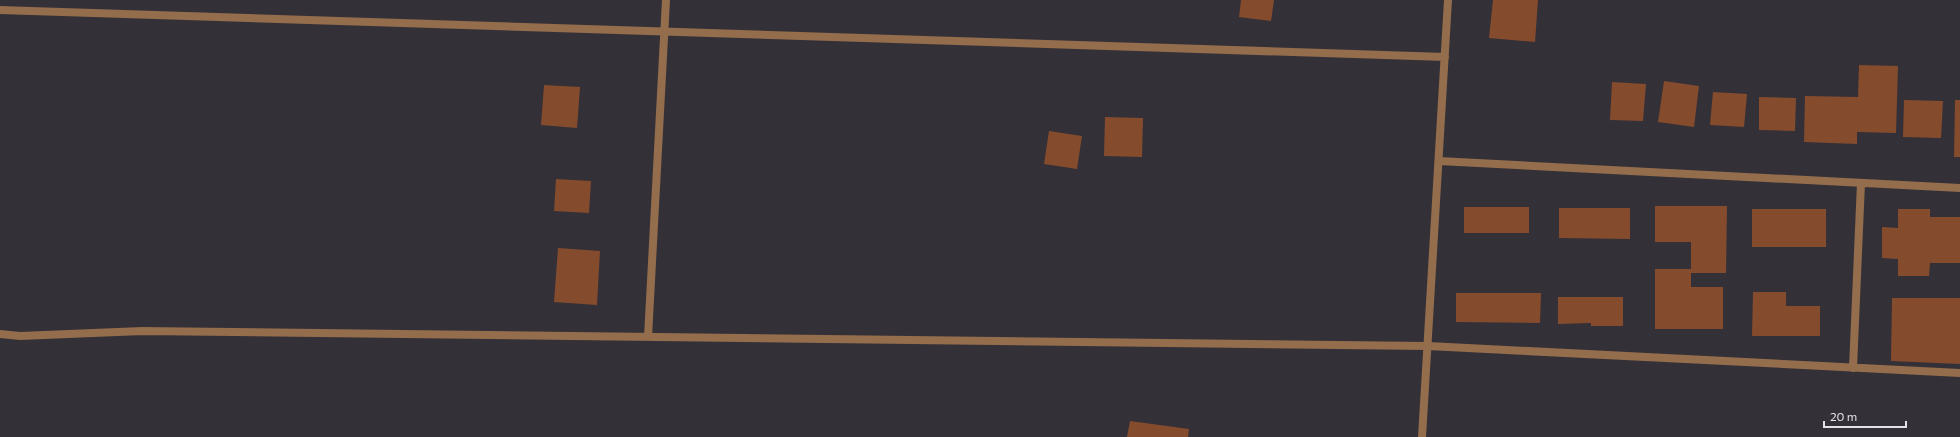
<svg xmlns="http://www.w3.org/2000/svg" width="1960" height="437" viewBox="0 0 1960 437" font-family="Commissioner,sans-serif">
<rect width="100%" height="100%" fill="#343038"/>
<!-- building -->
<path fill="#854b2d" d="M1241,0h33l-3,21 -32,-4z
M1493,0h45l-3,42 -46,-4z
M1859,65l39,1 -2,67 -39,-1v12l-53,-2 1,-46 53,1z
M1664,81l35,5 -5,41 -36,-5z
M1612,82l34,2 -3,37 -33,-1z
M544,85l36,2 -3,41 -36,-3z
M1713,92l34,2 -3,33 -34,-2z
M1759,97l37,1 -1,33 -36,-1z
M1904,100l39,1 -2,37 -38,-1z
M1955,100h5v57h-6z
M1105,117l38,1 -1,39 -38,-1z
M1049,131l33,5 -5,33 -33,-5z
M556,179l35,2 -2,32 -35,-2z
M1655,206h72l-1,67h-35v14h32v42h-68v-60h36v-27h-36z
M1464,207h65v26h-65z
M1559,208h71v31l-71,-1z
M1752,209h74v38h-74z
M1898,209h32v8h30v46h-30l-1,13h-31v-17l-16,-1v-31l16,1z
M558,248l42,3 -3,54 -43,-3z
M1753,292h33v14h34v30h-68z
M1456,293h85l-1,30 -84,-1z
M1558,297h65v29h-32v-3l-33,1z
M1892,298h68v66l-69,-3z
M1130,421l59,8 -1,8h-61z"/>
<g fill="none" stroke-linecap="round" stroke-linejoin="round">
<!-- street -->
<path stroke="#936d4c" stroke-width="8" d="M0,10l1445,47
M1439,161l521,27
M0,334l20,2 122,-5 1286,15 532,27
M648,337l18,-337
M1853,368l8,-185
M1422,437l26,-437"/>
</g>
<!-- scale -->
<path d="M1824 421v6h82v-6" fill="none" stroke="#e4e1e7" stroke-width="2"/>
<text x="1830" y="421" font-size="12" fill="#e4e1e7" stroke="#343038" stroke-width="3" paint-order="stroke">20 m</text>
</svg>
